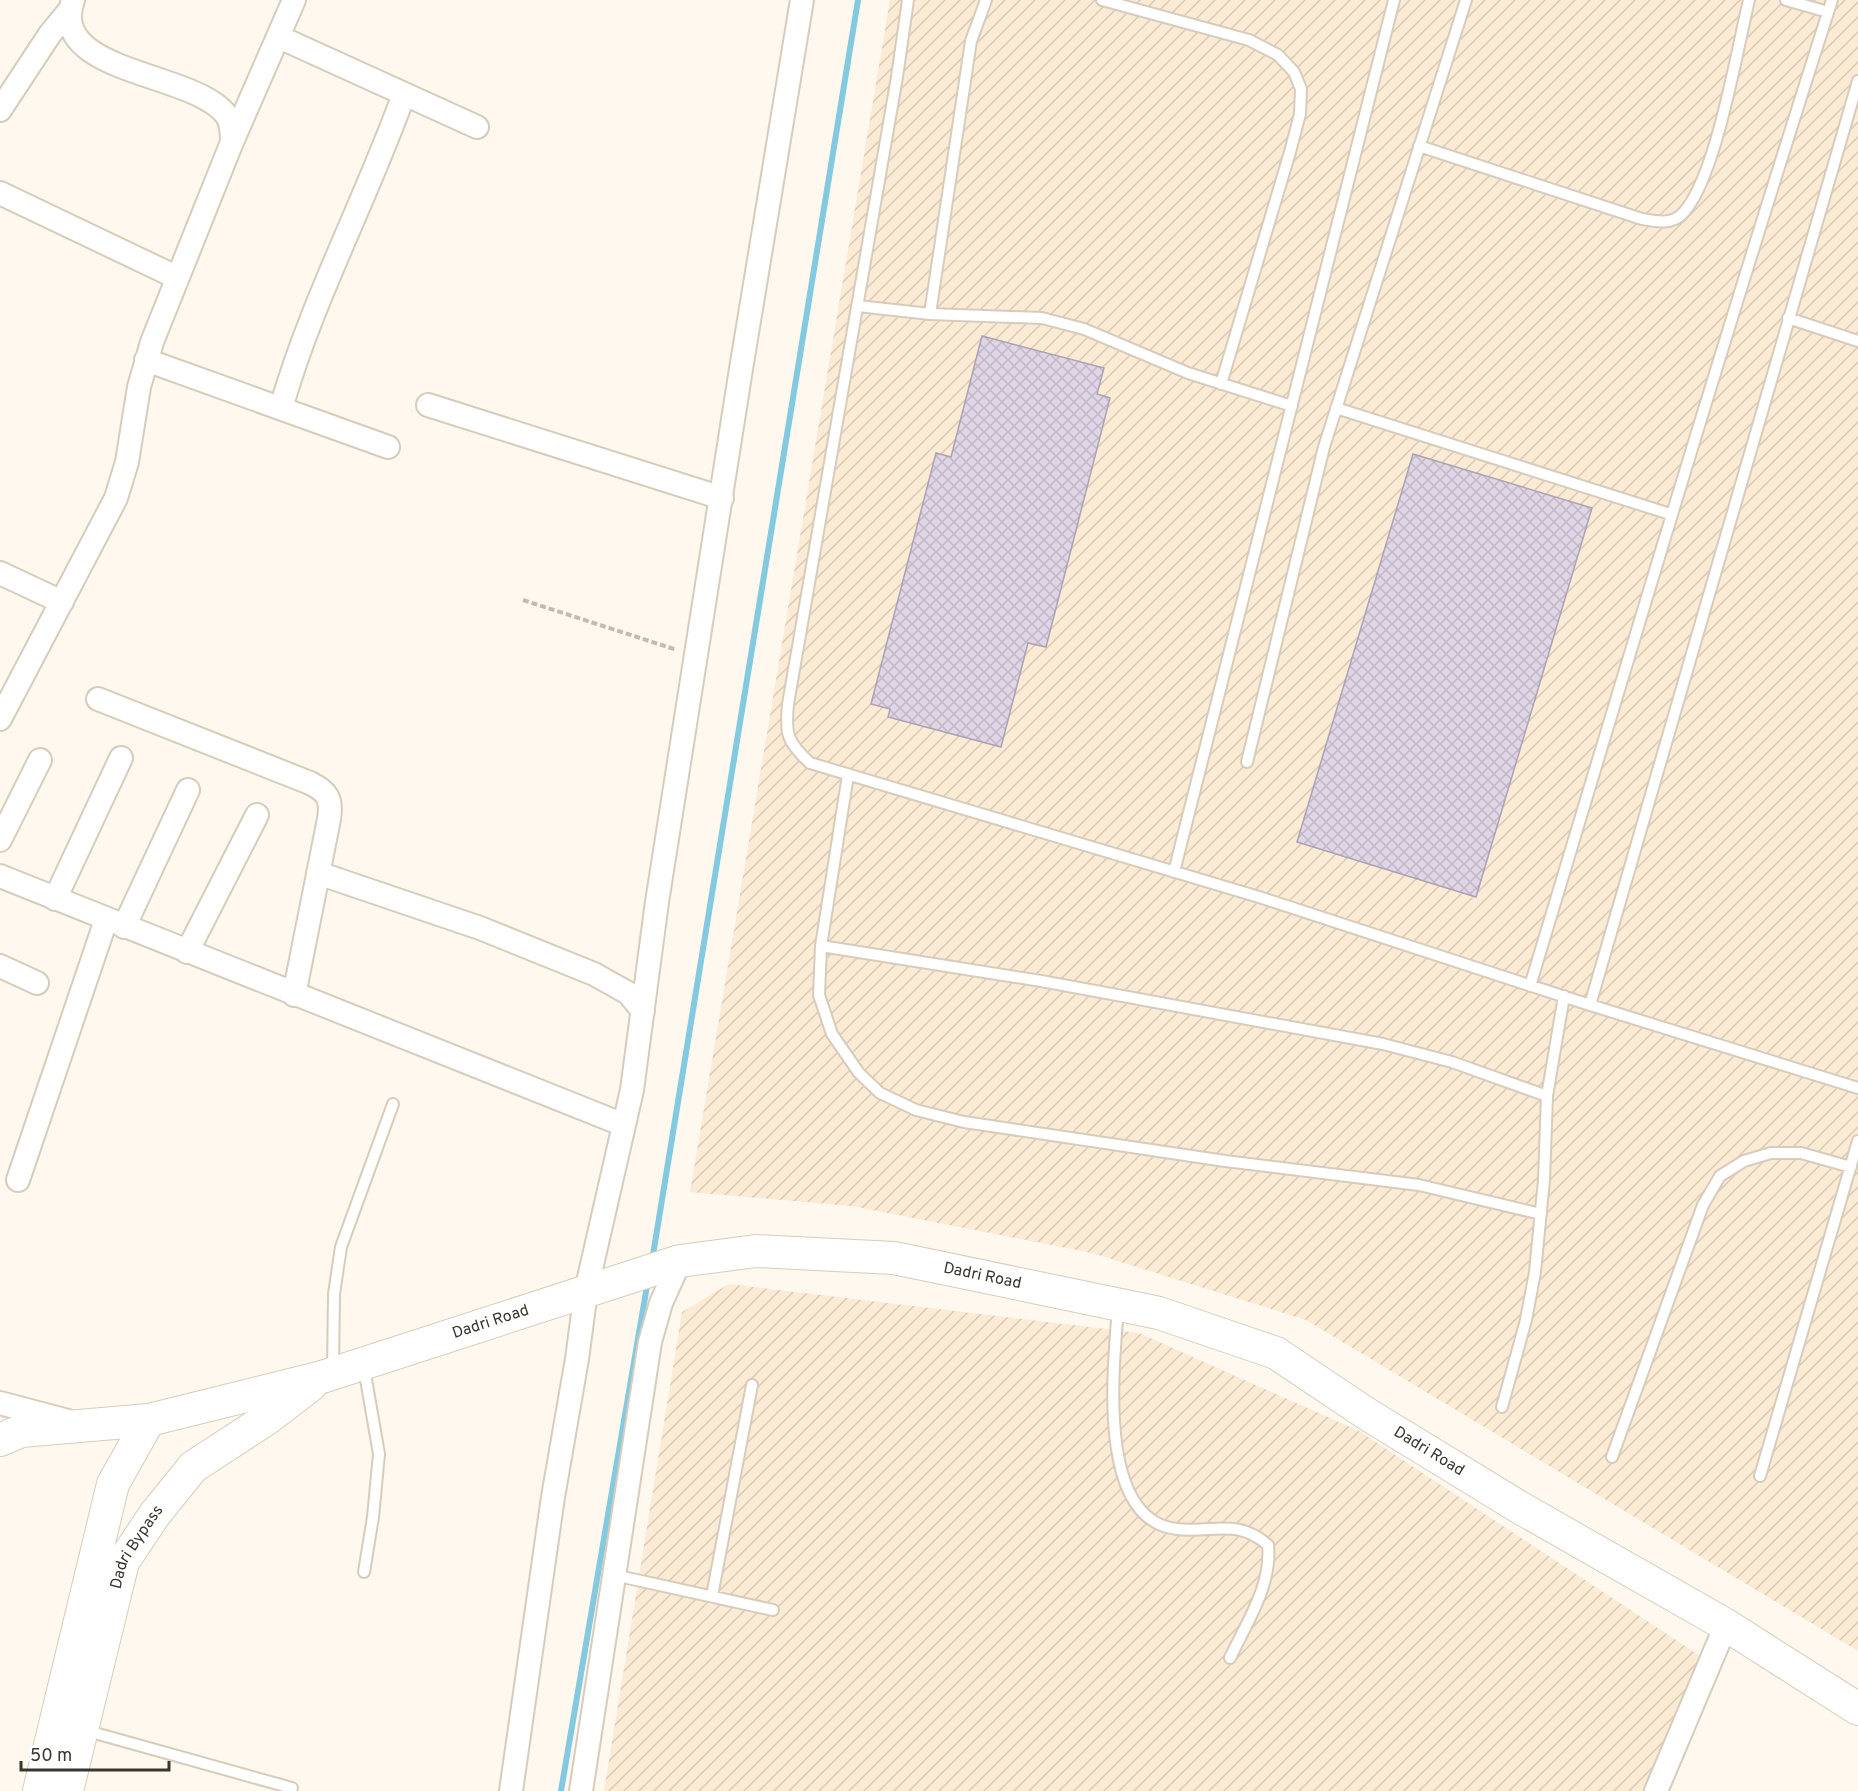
<svg xmlns="http://www.w3.org/2000/svg" width="1858" height="1791" viewBox="0 0 1858 1791" font-family="Overpass,sans-serif">
<defs>
<pattern id="industrial-furrows" width="10" height="10" patternUnits="userSpaceOnUse" patternTransform="scale(1.5)"><rect width="10" height="10" fill="#fcebd4"/><path d="M-1 1l2-2M0 10L10 0M9 11l2-2" fill="none" stroke="#d9cab6"/></pattern>
<pattern id="building-cross-hatch" width="8" height="8" patternUnits="userSpaceOnUse" patternTransform="scale(1.5)"><rect width="8" height="8" fill="#dfd5e6"/><path d="M0 0l8 8M0 8l8-8" fill="none" stroke="#c0b7c6"/></pattern>
</defs>
<rect width="100%" height="100%" fill="#fff8ee"/>
<!-- industrial -->
<path fill="url(#industrial-furrows)" d="M890,0h968v1651l-552,-331 -214,-67 -240,-47 -162,-14z
M729,1284l410,49 220,98 361,238 -51,122h-1065l78,-479z"/>
<g fill="none" stroke-linecap="round" stroke-linejoin="round">
<!-- stream -->
<path stroke="#83cae0" stroke-width="6" d="M652,1261l206,-1261
M561,1791l87,-511"/>
</g>
<!-- building -->
<path fill="url(#building-cross-hatch)" stroke="#aca2b2" stroke-width="1.5" d="M982,336l122,32 -7,26 13,4 -64,249 -18,-4 -27,104 -113,-30 2,-8 -19,-5 65,-251 15,4z
M1413,454l179,54 -116,389 -179,-55z"/>
<g fill="none" stroke-linecap="round" stroke-linejoin="round">
<!-- lane casing -->
<g stroke="#d7ccbb" stroke-width="14">
<path id="lane" d="M908,0l-11,77 -109,627c-3,30 -1,38 22,59l449,134 331,108 268,83
M1102,0l147,40 29,15 16,17 7,17 -1,25 -10,38 -69,232
M1786,0l42,12
M1419,146l223,73c13,2 28,6 39,-4 34,-31 56,-166 68,-215
M858,306l72,8 112,4 42,11 104,44 104,33
M930,314l41,-273 15,-41
M1788,318l70,23
M1336,408l334,106
M1247,762l77,-315 142,-447
M848,775l-27,171 -2,49 13,39 27,39 21,20 36,17 48,12 261,39 194,24 122,29
M1174,872l220,-872
M821,946l220,35 342,63 69,18 95,34
M1530,986c99,-329 197,-659 302,-986
M1590,1005l268,-924
M1118,1307c-4,57 -23,213 59,222 37,4 60,-11 91,16 4,40 -21,77 -38,113
M333,1370l1,-76 7,-47 52,-143
M1502,1407l24,-87 9,-48 9,-92 3,-84 17,-100
M1612,1457l91,-252 17,-29 24,-15 27,-8h30l50,14
M1760,1476l98,-335
M364,1572l9,-55 6,-63 -15,-86
M614,1575l159,35
M712,1596l40,-211
M84,1730l208,58"/>
</g>
<!-- street casing -->
<g stroke="#d7ccbb" stroke-width="26">
<path id="street" d="M279,37l198,90
M0,110l50,-76 19,-23
M232,142l62,-142
M0,193l176,84
M146,360l242,87
M428,405l294,93
M281,408c31,-108 85,-208 123,-314
M0,573l62,29
M98,699l212,84c18,9 22,16 19,36l-35,176
M0,719l116,-221 11,-36 12,-75 13,-45 80,-200c0,-9 0,-18 -5,-26 -31,-45 -180,-41 -154,-116
M0,840l40,-80
M318,873l162,55 114,46 34,19 15,18
M0,876l624,249
M55,899l66,-141
M124,927l64,-137
M187,952l70,-137
M0,966l37,17
M18,1180l88,-260
M0,1403l68,18
M511,1791l42,-294 24,-138 9,-68 46,-201 25,-188 84,-533 61,-369
M581,1791l69,-449 11,-39 19,-42
M1656,1791l70,-166"/>
</g>
<!-- secondary casing -->
<g stroke="#d7ccbb" stroke-width="34">
<g id="secondary">
<path id="s1" d="M0,1440l21,-9 128,-11 173,-43 358,-116 76,-10 138,7 265,55 117,40 91,61 152,93 207,118 132,84"/>
<path d="M39,1791l74,-307 36,-64"/>
<path id="s2" d="M67,1791l56,-229 32,-48 38,-47 75,-49 43,-33"/>
</g>
</g>
<!-- path -->
<path stroke="#c1bbb2" stroke-width="4" stroke-dasharray="6 3" stroke-linecap="butt" d="M523,600l154,50"/>
<!-- lane -->
<use href="#lane" stroke="#fff" stroke-width="10"/>
<!-- street -->
<use href="#street" stroke="#fff" stroke-width="22"/>
<!-- secondary -->
<use href="#secondary" stroke="#fff" stroke-width="32"/>
</g>
<g text-anchor="middle" dominant-baseline="central" stroke-width="4.5" stroke-linejoin="round" paint-order="stroke">
<!-- street labels -->
<g font-size="16" fill="#3a362f" stroke="#fff">
<text stroke="none"><textPath href="#s1" startOffset="1011">Dadri Road</textPath></text>
<text stroke="none"><textPath href="#s1" startOffset="507">Dadri Road</textPath></text>
<text stroke="none"><textPath href="#s1" startOffset="1497">Dadri Road</textPath></text>
<text stroke="none"><textPath href="#s2" startOffset="255">Dadri Bypass</textPath></text>
</g>
</g>
<!-- scale -->
<path d="M21 1761v9h148v-9" fill="none" stroke="#3a362f" stroke-width="3"/>
<text x="30" y="1761" font-size="18" fill="#3a362f" stroke="#ffffff" stroke-width="4.5" paint-order="stroke">50 m</text>
</svg>
